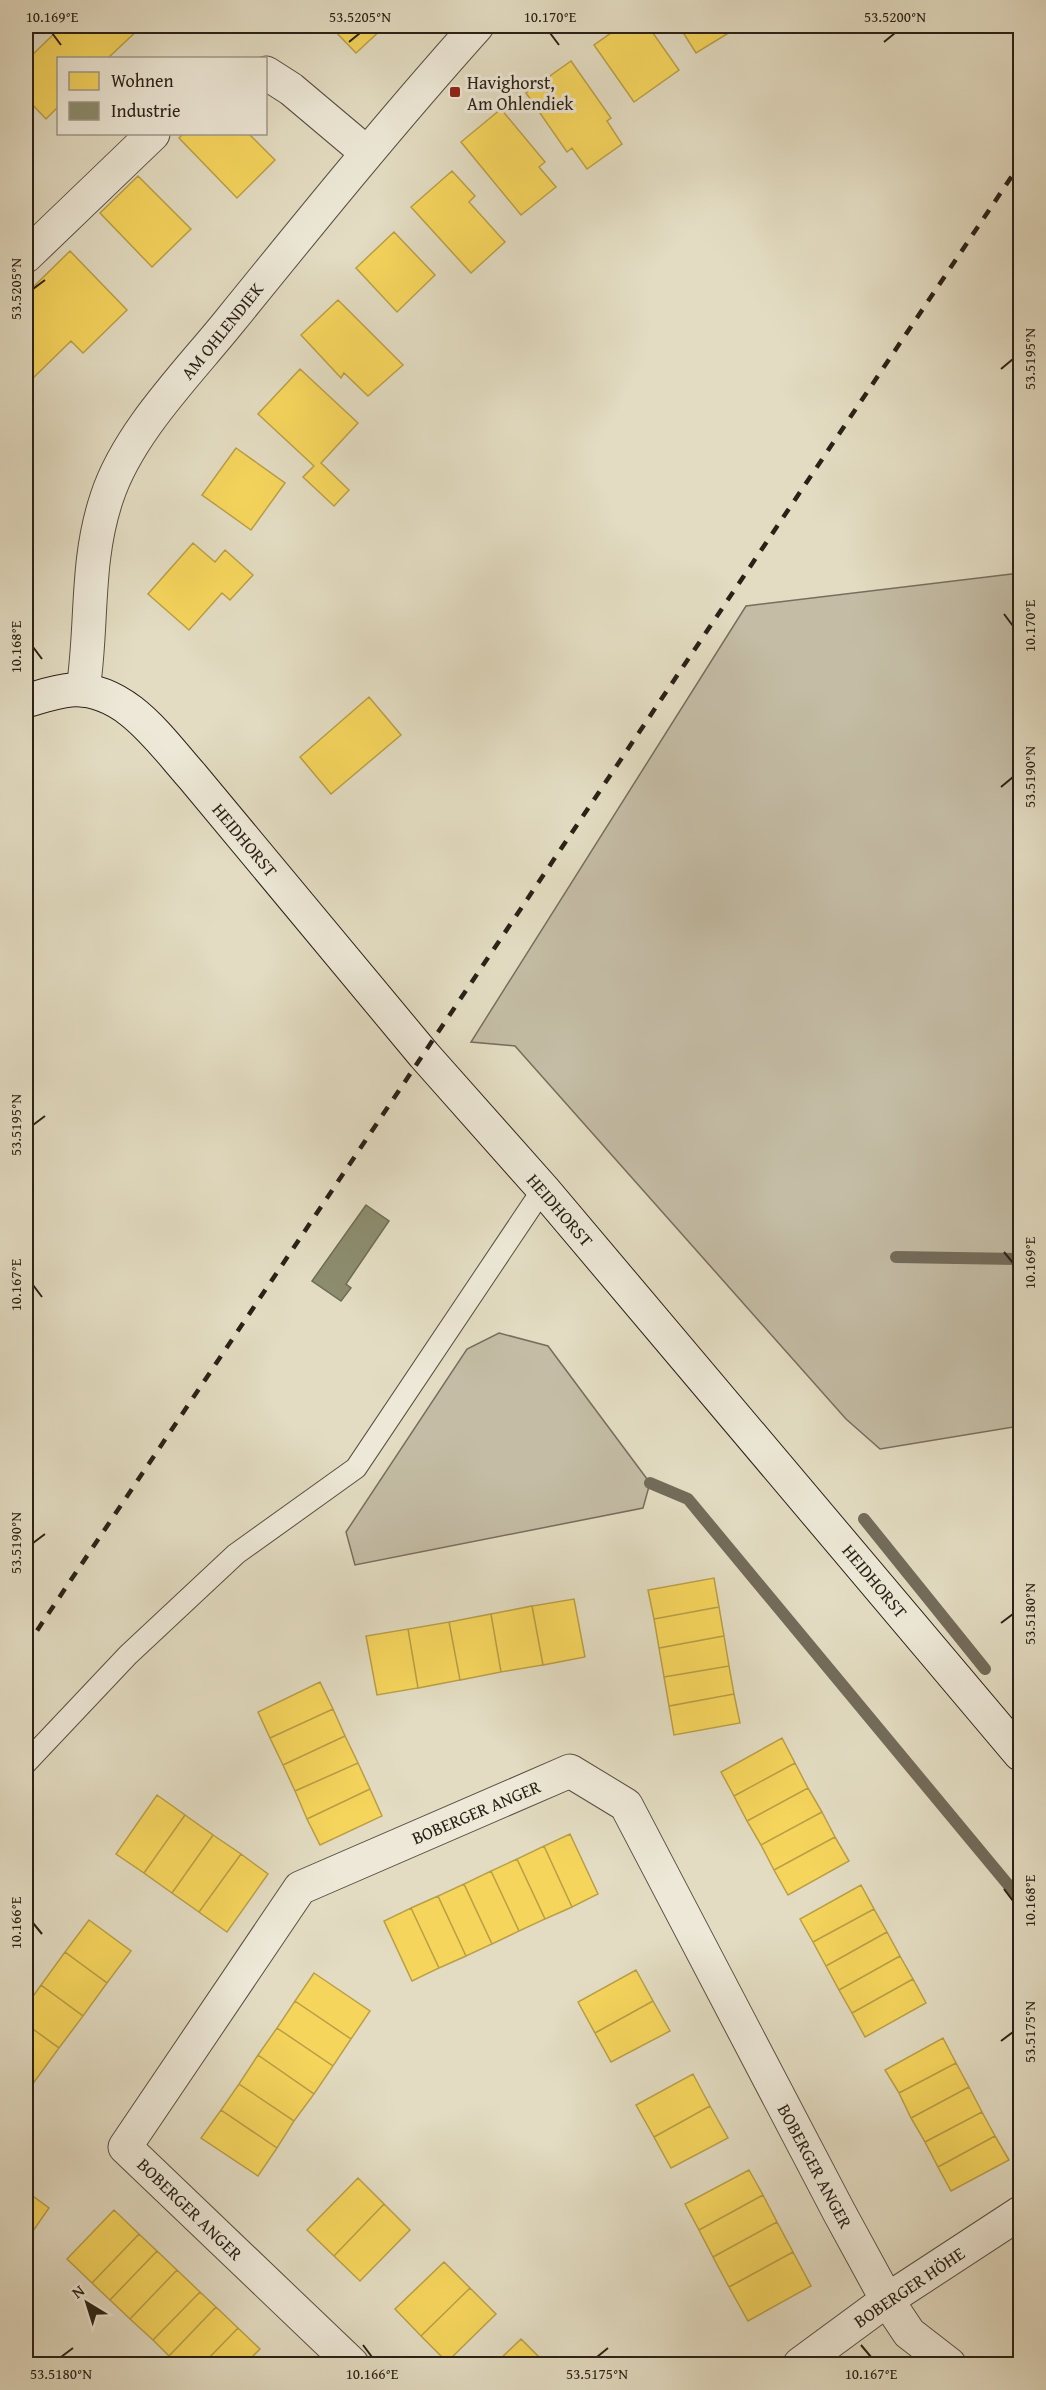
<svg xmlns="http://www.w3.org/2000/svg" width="1046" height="2390" viewBox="0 0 1046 2390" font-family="'Gentium Book Plus',serif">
<rect width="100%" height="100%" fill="#e3dcc2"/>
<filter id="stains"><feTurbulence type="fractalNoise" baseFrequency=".00333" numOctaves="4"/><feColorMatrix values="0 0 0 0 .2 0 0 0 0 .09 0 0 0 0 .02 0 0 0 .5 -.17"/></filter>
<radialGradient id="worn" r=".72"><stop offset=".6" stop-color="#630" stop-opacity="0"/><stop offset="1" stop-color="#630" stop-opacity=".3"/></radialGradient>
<!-- green -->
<path fill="#c4bca5" stroke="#776e5e" stroke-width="1.5" d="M1020,573v853l-140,23 -34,-30 -331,-373 -44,-4 275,-436z
M499,1333l49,13 102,137 -7,25 -288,57 -9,-33 121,-183z"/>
<!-- homes -->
<path fill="#f6d55c" stroke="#b99f47" stroke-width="1.5" d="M62,26h80l-34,32h-50v49l-12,12 -20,-21v-37z
M330,26h55l-29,27z
M621,26h27l31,44 -45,32 -40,-57z
M679,26h61l-44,27z
M571,61l40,57 -4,3 15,23 -35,25 -15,-21 -5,4 -41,-59z
M501,109l44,53 -6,5 17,20 -35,28 -60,-73z
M183,134h66l26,26 -38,38 -58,-60z
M452,171l23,25 -6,6 36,40 -34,31 -60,-66z
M138,176l53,53 -39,38 -52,-54z
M394,232l41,43 -38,37 -41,-44z
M70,251l57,59 -44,43 -12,-12 -42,41 -3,-3v-85z
M338,300l65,65 -35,31 -24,-23 -3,5 -40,-43z
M300,369l58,54 -37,40 28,27 -15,16 -31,-29 11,-11 -56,-52z
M236,448l49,35 -34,47 -49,-35z
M193,543l22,19 10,-12 28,25 -23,25 -8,-7 -33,37 -41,-36z
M369,697l32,38 -70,59 -31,-37z
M714,1578l5,29 -65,12 -6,-29z
M574,1599l11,58 -42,8 -11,-59z
M532,1606l11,59 -42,7 -10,-58z
M719,1607l5,29 -65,12 -5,-29z
M491,1614l10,58 -41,8 -11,-58z
M449,1622l11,58 -42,8 -10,-59z
M408,1629l10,59 -41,7 -11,-59z
M724,1636l5,30 -65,11 -5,-29z
M729,1666l5,28 -65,12 -5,-29z
M320,1682l13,27 -63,29 -12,-26z
M734,1694l6,29 -66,12 -5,-29z
M333,1709l12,27 -62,29 -13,-27z
M345,1736l13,27 -63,28 -12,-26z
M782,1738l13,25 -61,33 -13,-24z
M358,1763l12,26 -63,30 -12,-28z
M795,1763l13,25 -61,33 -13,-25z
M808,1788l14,24 -61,33 -14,-24z
M370,1789l12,27 -62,29 -13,-26z
M157,1795l28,20 -41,58 -28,-19z
M822,1812l13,25 -61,33 -13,-25z
M185,1815l28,20 -41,58 -28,-20z
M570,1834l28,60 -26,13 -28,-61z
M213,1835l28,19 -42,58 -27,-19z
M835,1837l14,24 -61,34 -14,-25z
M544,1846l28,61 -27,12 -28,-60z
M241,1854l27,20 -41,58 -28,-20z
M517,1859l28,60 -26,12 -28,-60z
M491,1871l28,60 -27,13 -28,-60z
M464,1884l28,60 -26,12 -28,-60z
M861,1885l13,24 -61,33 -13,-23z
M438,1896l28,60 -27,12 -28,-60z
M411,1908l28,60 -27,13 -28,-60z
M874,1909l13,23 -61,34 -13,-24z
M89,1920l42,31 -24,32 -42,-31z
M887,1932l13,24 -61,34 -13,-24z
M65,1952l42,31 -24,33 -42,-31z
M900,1956l13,23 -61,34 -13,-23z
M636,1970l17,31 -58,32 -17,-31z
M314,1973l56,38 -19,28 -56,-38z
M913,1979l13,24 -61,34 -13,-24z
M41,1985l42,31 -24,32 -33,-24v-18z
M295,2001l56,38 -18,27 -56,-38z
M653,2001l17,30 -59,31 -16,-29z
M26,2024l33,24 -27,37 -6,-5z
M277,2028l56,38 -19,28 -56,-39z
M943,2038l13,25 -57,30 -14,-23z
M258,2055l56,39 -20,27 -55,-37z
M956,2063l13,24 -58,31 -12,-25z
M693,2074l17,32 -56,31 -18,-32z
M26,2080l6,5 -6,9z
M239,2084l55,37 -17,27 -56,-38z
M969,2087l13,25 -57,30 -14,-24z
M710,2106l18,32 -57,30 -17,-31z
M221,2110l56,38 -19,28 -57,-38z
M982,2112l13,24 -57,31 -13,-25z
M995,2136l14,24 -58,31 -13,-24z
M749,2170l14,25 -64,35 -14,-26z
M358,2178l26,26 -50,52 -27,-26z
M26,2191l23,17 -23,33z
M763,2195l14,27 -64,35 -14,-27z
M384,2204l26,26 -50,51 -26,-25z
M114,2210l25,24 -47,49 -25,-24z
M777,2222l16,30 -64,35 -16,-30z
M139,2234l18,17 -47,49 -18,-17z
M157,2251l20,19 -47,49 -20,-19z
M793,2252l18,34 -63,35 -19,-34z
M444,2262l26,26 -49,48 -26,-27z
M177,2270l23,22 -47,48 -23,-21z
M470,2288l26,26 -49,48 -26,-26z
M200,2292l16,15 -47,49 -16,-16z
M216,2307l22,21 -35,36h-25l-9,-8z
M238,2328l22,21 -15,15h-42z
M521,2339l21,21 -5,4h-42z"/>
<!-- industry -->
<path fill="#8c8c6e" stroke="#6f6c54" stroke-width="1.5" d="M366,1205l23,16 -43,63 5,4 -10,13 -29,-20z"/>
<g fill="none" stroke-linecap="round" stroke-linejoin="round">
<!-- stream -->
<path stroke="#736b5a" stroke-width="12" d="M896,1257l124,2
M650,1483l38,16 332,400
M864,1519l121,150"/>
<!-- lane casing -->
<g stroke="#585041" stroke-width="23">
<path id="lane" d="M26,1763l102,-108 108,-101 120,-86 187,-279"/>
</g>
<!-- street casing -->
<g stroke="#585041" stroke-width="35">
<path id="street" d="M266,73l25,16 76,64
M26,256l127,-122
M83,690c10,-66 2,-128 24,-193 21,-64 80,-123 122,-175 81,-100 162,-200 248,-296
M352,2364l-227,-217 175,-259 270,-117 56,34 213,407 48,88 22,33 40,31
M800,2364l87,-64 133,-87"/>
</g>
<!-- secondary casing -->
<g stroke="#2a2116" stroke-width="35">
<path id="secondary" d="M26,701c14,-4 30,-10 45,-11 54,-3 89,50 121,86l232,279 119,134 477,565"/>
</g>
<!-- lane -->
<use href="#lane" stroke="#ede8d7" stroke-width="21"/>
<!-- street -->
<use href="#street" stroke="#ede8d7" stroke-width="33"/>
<!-- secondary -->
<use href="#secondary" stroke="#ede8d7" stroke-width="33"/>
<!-- rail -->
<path stroke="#2a2116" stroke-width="4.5" stroke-dasharray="10 10" stroke-linecap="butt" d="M26,1647l994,-1483"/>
</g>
<!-- ticks -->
<path fill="none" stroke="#2a2116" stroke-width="2" d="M52,33l9,12M550,33l9,12M349,42l11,-9M884,42l11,-9M33,289l12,-9M1001,369l12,-10M1004,614l9,12M33,647l9,12M1001,787l12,-10M33,1125l12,-9M1004,1252l9,11M33,1285l9,12M33,1543l12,-9M1001,1623l12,-9M1004,1889l9,12M33,1923l9,11M1001,2041l12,-9M363,2345l9,12M861,2345l10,12M61,2357l12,-9M597,2357l11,-9"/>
<!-- markers -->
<rect fill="#8f2418" stroke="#ede8d7" stroke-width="2" x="449" y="86" width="12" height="12" rx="3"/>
<g text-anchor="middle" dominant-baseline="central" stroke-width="6" stroke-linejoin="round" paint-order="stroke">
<!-- poi labels -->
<g font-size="18" fill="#2a2116" stroke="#ede8d7" text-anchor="start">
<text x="467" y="82">Havighorst,<tspan x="467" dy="21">Am Ohlendiek</tspan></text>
</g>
<!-- street labels -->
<g font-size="18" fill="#2a2116" stroke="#ede8d7">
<text transform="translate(222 331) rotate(-51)">AM OHLENDIEK</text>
<text transform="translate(245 840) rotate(50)">HEIDHORST</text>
<text transform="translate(560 1210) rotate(49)">HEIDHORST</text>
<text transform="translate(875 1581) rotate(50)">HEIDHORST</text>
<text transform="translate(476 1812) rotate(-23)">BOBERGER ANGER</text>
<text transform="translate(815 2166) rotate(62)">BOBERGER ANGER</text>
<text transform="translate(190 2209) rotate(44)">BOBERGER ANGER</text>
<text transform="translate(909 2287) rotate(-34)">BOBERGER HÖHE</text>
</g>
</g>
<!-- margin -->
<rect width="1046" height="2390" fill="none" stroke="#e3dcc2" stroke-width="66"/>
<!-- legend -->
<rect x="57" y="57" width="210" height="78" fill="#ede8d7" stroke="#9f988a" stroke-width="1.5"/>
<rect x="69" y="72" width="30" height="18" fill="#f6d55c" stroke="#9f988a" stroke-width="1.5"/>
<text x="111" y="87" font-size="18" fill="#2a2116">Wohnen</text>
<rect x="69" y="102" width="30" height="18" fill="#8c8c6e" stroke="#9f988a" stroke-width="1.5"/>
<text x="111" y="117" font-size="18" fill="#2a2116">Industrie</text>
<!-- north arrow -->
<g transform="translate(87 2303) rotate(322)" stroke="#ede8d7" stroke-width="4.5" paint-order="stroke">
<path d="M0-4.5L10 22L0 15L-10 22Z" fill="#2a2116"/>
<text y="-9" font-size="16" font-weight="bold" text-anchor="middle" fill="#2a2116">N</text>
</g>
<rect x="33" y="33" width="980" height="2324" fill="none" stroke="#2a2116" stroke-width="2"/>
<g font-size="15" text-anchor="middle" fill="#2a2116">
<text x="52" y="22">10.169°E</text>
<text x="360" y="22">53.5205°N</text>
<text x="550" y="22">10.170°E</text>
<text x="895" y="22">53.5200°N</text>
<text transform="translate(16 289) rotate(-90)" y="5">53.5205°N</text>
<text transform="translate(1030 359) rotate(-90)" y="5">53.5195°N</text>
<text transform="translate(1030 626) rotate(-90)" y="5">10.170°E</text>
<text transform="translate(16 647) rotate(-90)" y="5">10.168°E</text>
<text transform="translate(1030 777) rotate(-90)" y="5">53.5190°N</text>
<text transform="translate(16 1125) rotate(-90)" y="5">53.5195°N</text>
<text transform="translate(1030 1263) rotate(-90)" y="5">10.169°E</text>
<text transform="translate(16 1285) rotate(-90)" y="5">10.167°E</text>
<text transform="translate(16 1543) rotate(-90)" y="5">53.5190°N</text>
<text transform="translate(1030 1614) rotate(-90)" y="5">53.5180°N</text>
<text transform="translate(1030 1901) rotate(-90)" y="5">10.168°E</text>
<text transform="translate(16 1923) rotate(-90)" y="5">10.166°E</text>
<text transform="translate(1030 2032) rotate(-90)" y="5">53.5175°N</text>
<text x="61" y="2379">53.5180°N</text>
<text x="372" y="2379">10.166°E</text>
<text x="597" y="2379">53.5175°N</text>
<text x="871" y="2379">10.167°E</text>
</g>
<rect width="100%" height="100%" filter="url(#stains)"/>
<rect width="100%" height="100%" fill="url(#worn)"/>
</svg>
